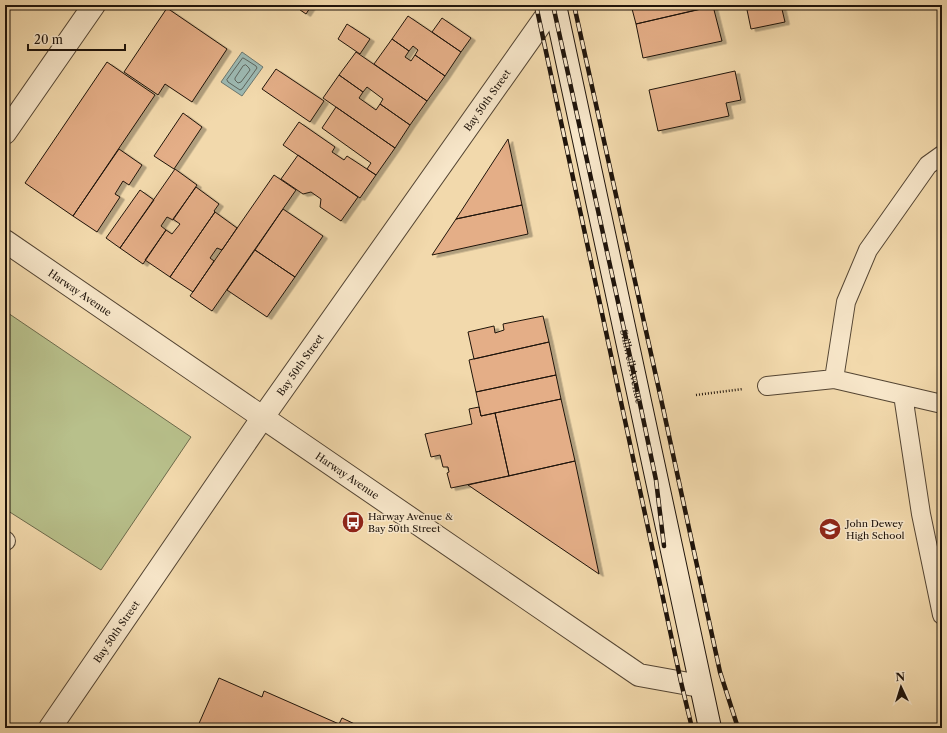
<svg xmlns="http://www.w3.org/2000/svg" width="947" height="733" viewBox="0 0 947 733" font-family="'Libre Caslon Text',serif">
<defs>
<filter id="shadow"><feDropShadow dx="4.5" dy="2.5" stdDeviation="0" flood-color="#0004"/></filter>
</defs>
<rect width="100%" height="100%" fill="#f2d9ac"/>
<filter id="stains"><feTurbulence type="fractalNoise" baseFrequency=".005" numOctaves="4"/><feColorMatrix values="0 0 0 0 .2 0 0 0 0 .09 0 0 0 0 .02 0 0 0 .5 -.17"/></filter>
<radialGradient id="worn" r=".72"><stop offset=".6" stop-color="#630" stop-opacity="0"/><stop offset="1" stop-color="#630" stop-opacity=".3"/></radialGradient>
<!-- green -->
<path fill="#b8c08b" stroke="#6c6a4b" d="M5,311l186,126 -90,133 -96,-61z"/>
<!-- water -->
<path fill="#9db9b2" stroke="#6b776f" d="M242,52l21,15 -21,29 -21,-14z"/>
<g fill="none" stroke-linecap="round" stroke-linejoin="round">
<!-- shore -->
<path stroke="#5e665e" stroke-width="1" d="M243,58l2,1 11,7 1,2 -15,21 -2,1 -12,-8 -1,-2z
M246,65l3,3 1,2 -9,12 -3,1 -3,-3v-2l8,-12z"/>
</g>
<!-- building -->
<path fill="#e4ae87" stroke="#1f140b" filter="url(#shadow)" d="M293,5h19l-6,9z
M631,5h88l-83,19z
M746,5h35l4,17 -34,7z
M713,6l9,35 -79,17 -7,-34z
M167,8l60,41 -35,53 -27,-18 -7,11 -34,-23z
M408,16l53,36 -16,24 -30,-21 3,-5 -5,-4 -4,5 -17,-12z
M442,18l29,20 -10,14 -29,-20z
M347,24l23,15 -10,15 -22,-15z
M392,39l17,12 -4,6 6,4 4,-6 30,21 -18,25 -53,-37z
M356,52l71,49 -17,24 -30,-21 3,-5 -16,-12 -4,5 -24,-17z
M107,62l48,33 -82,121 -48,-33z
M276,69l48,32 -14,21 -48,-33z
M735,71l6,29 -15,3 3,13 -71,15 -9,-41z
M339,75l24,17 -4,6 17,12 4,-6 30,21 -15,23 -72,-50z
M336,107l59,41 -19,27 -9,-6 4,-6 -49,-35z
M183,113l19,14 -28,42 -20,-13z
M299,122l36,25 -3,5 12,8 3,-4 29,19 -16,23 -77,-53z
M508,139l14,66 -66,14z
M119,149l23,16 -13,20 -6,-4 -8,13 5,3 -23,35 -24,-16z
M298,155l60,42 -17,24 -21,-14 1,-8 -10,-7 -8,2 -22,-15z
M175,169l22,16 -24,35 -6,-3 -6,9 5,4 -23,34 -23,-16z
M274,175l22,15 -84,121 -22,-15z
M196,187l23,17 -5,7 1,1 -45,65 -25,-17 21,-30 6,4 8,-10 -7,-5z
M140,190l14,10 -34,48 -14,-10z
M522,205l6,29 -96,21 24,-36z
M283,209l40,27 -28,41 -40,-27z
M215,212l22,16 -15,22 -5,-2 -7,10 4,3 -21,31 -23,-15z
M255,250l40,27 -28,40 -40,-27z
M543,316l6,26 -75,17 -6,-27 26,-6 1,7 9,-3 -1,-6z
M549,342l7,33 -80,17 -7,-32z
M556,375l5,24 -80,17 -5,-24z
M561,399l14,62 -66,15 -14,-63z
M479,407l2,9 14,-3 14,63 -58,12 -4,-15 2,-1 -1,-5h-5l-3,-12 -9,2 -6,-23 47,-10 -3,-15z
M575,461l24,113 -131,-89z
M219,678l43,19 2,-6 75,33 3,-6 21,10h-166z"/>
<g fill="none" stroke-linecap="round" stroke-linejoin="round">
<!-- service casing -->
<g stroke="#544533" stroke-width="20">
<path id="service" d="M834,379l12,-77 22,-52 60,-85 14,-10
M767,386l67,-7 108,25
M903,395l18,119 21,101
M5,540l1,1"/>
</g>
<!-- minor casing -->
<g stroke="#544533" stroke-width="24">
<g id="minor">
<path d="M5,133l89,-128"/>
<path id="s1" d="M5,241l634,434 61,11"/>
<path id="s2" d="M50,728l213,-311 291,-412"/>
</g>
</g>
<!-- secondary casing -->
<g stroke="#1f140b" stroke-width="24">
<path id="secondary" d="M555,5l155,723"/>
</g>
<!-- path -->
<path stroke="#1f140b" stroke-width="2.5" stroke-dasharray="1 2" stroke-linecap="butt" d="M696,395l47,-6"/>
<!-- service -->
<use href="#service" stroke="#f7e6c9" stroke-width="18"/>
<!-- minor -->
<use href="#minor" stroke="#f7e6c9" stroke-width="22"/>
<!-- secondary -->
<use href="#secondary" stroke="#f7e6c9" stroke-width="22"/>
<!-- rail casing -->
<g stroke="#1f140b" stroke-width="4.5">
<g id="rail">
<path d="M536,5l145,677 11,46"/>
<path id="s3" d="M553,5l81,370 22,105 8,66"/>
<path d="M574,5l89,403 57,264 18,56"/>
</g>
</g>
<!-- rail -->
<use href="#rail" stroke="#f7e6c9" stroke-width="3" stroke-dasharray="9" stroke-linecap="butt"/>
</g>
<!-- icons -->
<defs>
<g id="bus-disc" transform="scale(1.15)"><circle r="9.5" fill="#8f2418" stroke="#f7e6c9"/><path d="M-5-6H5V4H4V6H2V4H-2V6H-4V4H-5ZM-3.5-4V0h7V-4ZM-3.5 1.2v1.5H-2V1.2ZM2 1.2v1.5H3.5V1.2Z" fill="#fff"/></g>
<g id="school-disc" transform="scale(1.15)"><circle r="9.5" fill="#8f2418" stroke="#f7e6c9"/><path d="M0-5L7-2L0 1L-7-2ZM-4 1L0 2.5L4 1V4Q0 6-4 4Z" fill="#fff"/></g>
</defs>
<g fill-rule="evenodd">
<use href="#bus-disc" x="353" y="522"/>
<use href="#school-disc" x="830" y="529"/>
</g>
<g text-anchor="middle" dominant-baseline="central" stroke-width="3" stroke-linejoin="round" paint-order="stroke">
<!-- street labels -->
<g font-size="10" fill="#1f140b" stroke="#f7e6c9">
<text stroke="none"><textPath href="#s2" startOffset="765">Bay 50th Street</textPath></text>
<text stroke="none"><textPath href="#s1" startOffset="91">Harway Avenue</textPath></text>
<text stroke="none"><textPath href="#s2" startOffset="441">Bay 50th Street</textPath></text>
<text stroke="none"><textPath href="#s3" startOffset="370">Stillwell Avenue</textPath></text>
<text stroke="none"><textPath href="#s1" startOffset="415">Harway Avenue</textPath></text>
<text stroke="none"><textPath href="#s2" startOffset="117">Bay 50th Street</textPath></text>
</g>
<!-- poi labels -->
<g font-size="10" fill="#1f140b" stroke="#f7e6c9" text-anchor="start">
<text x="368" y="516">Harway Avenue &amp;<tspan x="368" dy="12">Bay 50th Street</tspan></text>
<text x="846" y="523">John Dewey<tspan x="846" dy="12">High School</tspan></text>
</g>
</g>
<!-- margin -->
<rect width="947" height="733" fill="none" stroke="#f2d9ac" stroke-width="20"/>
<rect x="6" y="6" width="935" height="721" fill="none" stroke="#1f140b" stroke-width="2"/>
<rect x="10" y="10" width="927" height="713" fill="none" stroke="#1f140b"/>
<!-- north arrow -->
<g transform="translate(901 687) rotate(356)" stroke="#f7e6c9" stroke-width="3" paint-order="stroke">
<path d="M0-3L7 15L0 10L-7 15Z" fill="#1f140b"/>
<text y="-6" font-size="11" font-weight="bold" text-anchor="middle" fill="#1f140b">N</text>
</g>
<!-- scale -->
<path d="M28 44v6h97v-6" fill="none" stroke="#1f140b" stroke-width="2"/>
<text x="34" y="44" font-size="12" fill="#1f140b" stroke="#f7e6c9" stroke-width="3" paint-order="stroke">20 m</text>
<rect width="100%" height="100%" filter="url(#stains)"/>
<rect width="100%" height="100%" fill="url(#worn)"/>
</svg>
